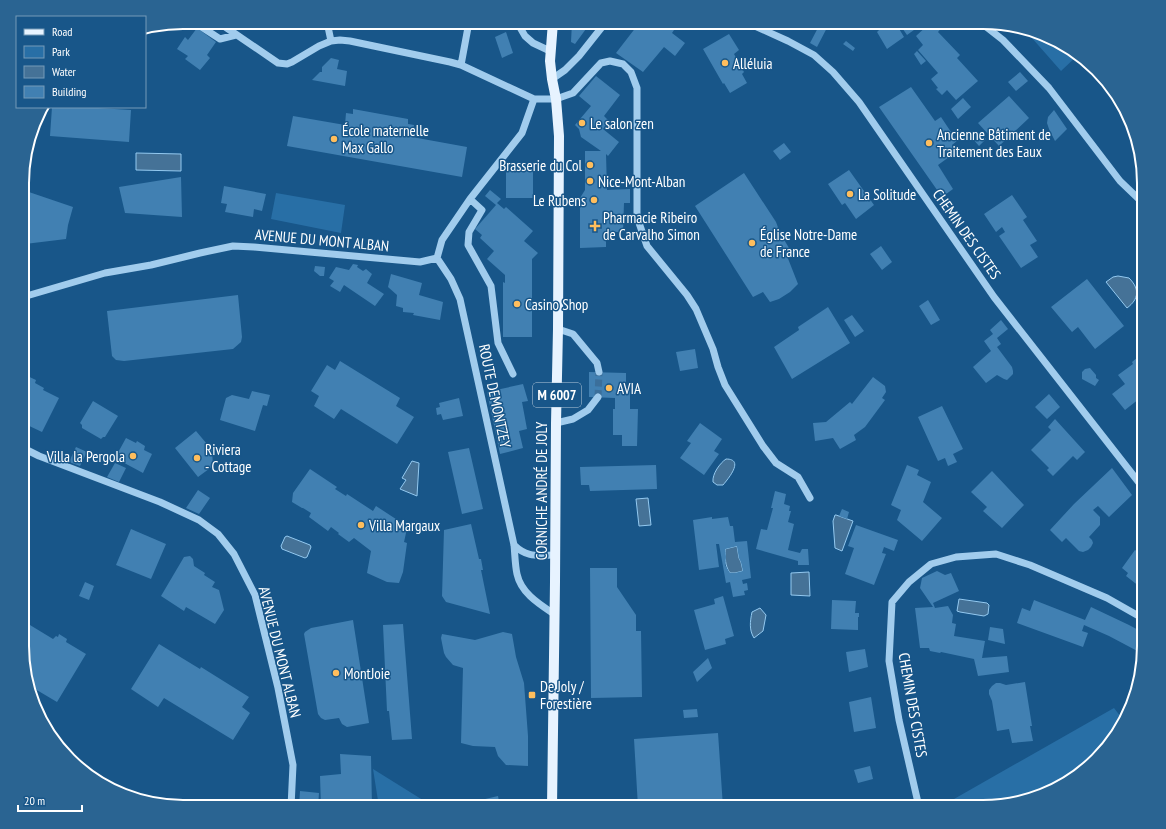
<svg xmlns="http://www.w3.org/2000/svg" width="1166" height="829" viewBox="0 0 1166 829" font-family="'PT Sans Narrow',sans-serif">
<rect width="100%" height="100%" fill="#185689"/>
<!-- green -->
<path fill="#286fa6" d="M1024,29l20,5 35,20 -18,17z
M276,193l69,12 -4,28 -70,-14z
M1114,708l10,13 -13,23 -57,46 -71,17h-43z
M373,769l61,38h-55z"/>
<!-- water -->
<path fill="#457297" stroke="#93c9f0" d="M136,153l45,1v17l-45,-1z
M1118,276l11,2c11,11 10,21 -2,30l-21,-26 7,-5z
M726,459c19,0 2,20 -3,26h-6l-4,-3c-1,-8 7,-19 13,-23z
M412,461l7,2 -2,33 -17,-7 6,-9 -4,-2z
M648,498l3,27 -12,1 -3,-27z
M835,515h1l17,6 -11,30 -7,-3 -2,-27z
M287,536l23,9 1,2 -4,10 -2,1 -23,-9 -1,-3 4,-9z
M737,546l2,12 2,4 2,9 -8,2h-5c-6,-9 -4,-14 -5,-24z
M809,572l1,24 -19,-1v-22z
M959,599l28,4 2,2 -1,9 -4,2 -24,-4 -3,-1z
M760,608l6,7 -3,16 -9,7c-5,-8 -4,-16 -2,-26z"/>
<!-- building -->
<path fill="#4180b2" fill-rule="evenodd" d="M572,22h19l-16,22 -4,-2z
M640,22h24l10,8 -2,3 13,10 -10,13 -11,-9 -21,25 -27,-19z
M780,22l7,1 -2,6 -7,-3z
M821,22h9l-13,25 -7,-4z
M887,22h8l9,15 -17,12 -10,-17z
M898,22h27l-18,13z
M928,22h18l-8,10 22,23 -3,3 21,23 -22,19 -9,-10 -5,5 -6,-6 2,-1 -7,-9 7,-6 -20,-23 5,-5 -7,-9 13,-12z
M197,28l19,14 -9,13 3,3 -10,12 -15,-11 3,-3 -11,-7 8,-12 3,3z
M506,32l7,21 -11,5 -7,-21z
M729,34l10,16 -5,4 10,18 -2,2 5,9 -17,10 -6,-10 -1,1 -20,-35z
M846,41l9,7 -2,3 -10,-7z
M917,51l9,10 -5,4 -7,-11z
M331,58l8,2 -2,9 10,2 -2,15 -33,-6 8,-8h2v-5z
M1020,72l8,9 -12,10 -8,-9z
M596,76l24,19 -16,21 5,5 -6,8 16,13 -11,14 -2,-2 1,36 23,-1v14h-6l-1,29h-17v15l-26,1v-50l5,-8v-39h16l-20,-14 -2,-8 -4,-4 16,-19 -12,-10z
M911,87l24,34 6,-4 16,24 -5,4 4,7 -18,13 15,24 -11,8 -63,-90z
M1009,96l20,22 -30,28 -21,-23z
M963,98l8,9 -13,12 -7,-10z
M52,107h30l49,3 -2,32 -79,-6z
M353,109l55,10v5l6,1 -2,12 55,10 -5,30 -175,-31 6,-30 52,9 1,-12 7,1z
M1054,110l13,19 -12,12 -6,-12 -2,-6 1,-6z
M980,132l6,7 -7,7 -7,-8z
M784,143l7,9 -11,8 -7,-9z
M506,169h27v29h-27z
M849,170l25,35 -18,14 -11,-16 -3,2 -14,-21z
M744,173l32,49 4,11 12,20 -5,3 11,28 -8,8 -11,7 -9,3 -7,-10 -10,5 -58,-91z
M181,177l1,40 -57,-4 -6,-26z
M224,186l42,8 -4,17 -8,-2 -1,8 -28,-5 2,-8 -6,-1z
M23,190l50,17 -5,18 -2,14 -41,5 -2,-1z
M490,190l11,9 -4,4 7,6 2,-2 27,24 -9,10 14,12 -6,6v78h-29v-55l2,1v-8l-18,-16 7,-8 -14,-13 2,-3 -7,-6 21,-24 -11,-9z
M1012,195l15,22 -4,3 14,21 -7,4 8,12 -17,11 -22,-32 6,-4 -3,-5 -6,5 -12,-18z
M881,246l11,16 -10,8 -12,-16z
M353,264l5,1 -1,2 6,4 3,-2 6,5 -5,9 17,11 -9,12 -31,-21 -4,7 -10,-6 4,-5 -5,-3 7,-11 13,3z
M315,266l10,1 -1,9h-4l-6,-5z
M391,274l31,9 -3,12 24,7 -3,18 -27,-5 1,-2 -11,-1v-4l-7,-2 1,-11 -9,-8z
M1087,279l37,47 -29,23 -17,-22 -6,5 -21,-25z
M238,295l4,42 -1,5 -8,7 -109,12 -8,-1 -4,-4 -5,-45z
M928,300l12,20 -9,5 -12,-19z
M828,307l22,36 -58,36 -18,-32 25,-17 -1,-3z
M852,315l12,16 -9,6 -11,-17z
M1001,320l7,9 -11,9 4,6 -4,3 15,20 1,4v3l-6,6 -3,-1 -7,-4 -11,8 -13,-16 18,-16 -7,-10 9,-7 -3,-4z
M695,349l3,19 -18,3 -4,-19z
M1144,352v43l-19,15 -13,-16 13,-10 -7,-9 15,-11 -1,-2z
M340,361l60,37 -4,8 18,11 -17,27 -56,-35 -7,10 -20,-13 5,-10 -8,-5 16,-26 8,5z
M1090,368l6,7v3l3,2 -4,6 -13,-7v-7l3,-3z
M589,372l37,1v17l4,1v18h8l-1,37h-15v-11h-9v-26h2v-11l-26,-1z
M23,374l13,6 -1,3 9,5 -1,2 16,8 -17,34 -19,-9z
M873,377l12,9 1,6 -4,6 3,2 -20,27 -11,8 2,5 -16,9 -7,-11 -18,3 -2,-18 13,-1 24,-20 2,2z
M523,384l5,17 -6,1 5,27 -8,2 4,17 -23,6 -13,-62z
M252,391l18,4 -3,11 -4,-1 -8,26 -35,-11 6,-22 6,-3 17,4z
M1049,394l11,13 -13,12 -12,-12z
M459,398l4,18 -20,4 -2,-6 -4,1 -1,-7 4,-1 -1,-4z
M93,401l25,15 -13,21h-2l-2,2 -19,-11v-3l-2,-2z
M942,406l21,43 -10,5 4,8 -9,4 -3,-8 -7,3 -20,-44z
M1055,419l30,33 -8,8 -4,-4 -20,20 -6,-6 2,-2 -18,-18 20,-20 -3,-3z
M700,423l22,16 -8,12 5,3 -15,21 -24,-17 11,-15 -4,-2z
M196,431l16,19 1,16 -15,11 -23,-29z
M126,438l10,5 1,-2 8,5 -1,4 8,4 -9,19 -28,-15z
M76,447l11,5 -7,14 -11,-4z
M469,448l14,61 -21,5 -14,-62z
M115,463l11,5 -7,14 -12,-5z
M656,465l1,24 -67,2 -1,-6h-8l-1,-18z
M907,465l12,5 -2,5 14,7 -8,20 19,16 -20,23 -25,-21 4,-10 -10,-5z
M1112,468l20,27 -23,22 -11,-11 -5,4 7,7v8l-11,12 3,3 1,3 -2,4 -3,3 -5,2 -4,-1 -13,-13 -4,4 -12,-12 24,-26z
M310,469l27,18 -2,2 11,7 1,-2 26,17 3,-5 26,17 -2,4 5,2 1,4 -2,9 3,1 -4,29 -4,11 -12,-1 -20,-9 4,-22 -17,-13 -5,4 -11,-8 1,-1 -8,-6 -3,4 -19,-14 2,-4 -8,-5h-1l-10,-6 1,-9z
M992,471l32,34 -22,23 -19,-17 4,-4 -16,-15z
M198,490l12,8 -11,16 -13,-6z
M775,491l11,3 -2,10 6,2 -1,5h2l-3,11 6,2 -6,26 12,3 2,-4h6l1,16h-11v-4l-42,-12 5,-20 6,1 6,-22h-2z
M842,509l7,3 -2,7 -8,-3z
M712,517v2l16,-2 2,9h3l2,16 12,-1 4,37 -9,2 1,4 4,-1 1,7 -4,1 1,4 -12,2 -3,-15 -4,1 -7,-39h-3l3,23 -20,3 -6,-50zM737,546l2,12 2,4 2,9 -8,2h-5l-5,-8 1,-8 -1,-8z
M471,524l8,35h2l2,11h-2l9,44 -44,-12 -4,-6 2,-66z
M856,525l42,15 -4,11 -10,-4 -2,6 4,1 -12,31 -29,-11 9,-26 -6,-2z
M131,529l35,15 -15,35 -35,-14z
M1135,550l9,6v34l-18,-14 2,-3 -6,-5z
M190,556l3,3 1,7 11,7 -1,2 11,7 -3,5 7,3 5,20 -9,14 -29,-17 -2,4 -23,-15 23,-39z
M590,568h27v19l19,28v16h5l1,66 -51,1z
M937,571l8,4 6,-2 8,18 -26,12 2,5 13,-2 5,9 -1,8 4,1 -2,12 31,5 -3,17 25,-2 2,16 -31,4 -4,-17 -33,-7 -1,1 -10,-2 -1,-3h-9l-5,-40 18,-1 -13,-19 2,-10z
M85,582l9,4 -5,14 -10,-4z
M723,596l11,40 -9,3 1,5 -21,6 -11,-40 21,-6 -1,-5z
M832,600l24,1 -1,12h4v4h-1v13l-27,-1z
M1034,600l51,20 6,-13 38,18 15,8v19l-1,2 -34,-18 -25,-11 -2,6 6,2 -5,14 -66,-24 5,-15 8,3z
M23,613l3,1 -2,3 3,1 -2,4 28,17 3,-3 2,1 1,-3 8,5 -1,3 20,12 -29,48 -27,-16 -1,-2 3,-5 -6,-3 -3,-9z
M353,620l16,103 -22,4 -5,-3 -3,-6 -14,2 -4,-2 -3,-4 -14,-80 1,-2 6,-4z
M403,624l9,115 -20,1 -3,-29h-2l-4,-86z
M990,627l13,2 2,15 -17,-4z
M503,632l9,2 4,23 8,26 4,53v30l-22,-1 -8,-9 -3,-9 -22,-1 -12,-3 2,-75 -10,-3 -7,-8 -2,-4 -3,-15 1,-4 33,6z
M159,644l41,25 1,-2 48,30 -7,10 8,6 -17,27 -69,-42 -6,9 -27,-18z
M865,649l3,18 -19,5 -3,-20z
M708,658l4,10 -15,14 -4,-10z
M1025,682l7,44h-2l3,15 -21,2 -3,-14 -12,2 -5,-30 -3,-7v-4l3,-4 4,-3h4l6,2z
M871,697l5,31 -22,4 -5,-30z
M697,709l1,8 -14,1 -1,-8z
M718,733l5,74h-85l-4,-68z
M340,754l31,2 1,51h-51l-1,-31 21,-2z
M870,766l3,13 -15,4 -4,-13z
M300,791l19,2 -1,14h-19z
M498,796l2,11h-17l-2,-7z"/>
<g fill="none" stroke-linecap="round" stroke-linejoin="round">
<!-- minor-tunnel -->
<path stroke="#3b6f9b" stroke-width="7" stroke-dasharray="7 3.5" stroke-linecap="butt" d="M598,397l1,-25"/>
<!-- minor -->
<path stroke="#a1cced" stroke-width="7" d="M194,22l26,17 16,-4
M218,22l60,41 9,1 5,-2 27,-16 12,-5 9,-1 10,1 100,21 11,3 73,34h22l17,-6 28,-30 9,-2 13,3 8,8 6,16v129l10,29 40,49 9,14 17,40 5,18 7,18 38,61 13,17 22,14 12,21
M327,22l4,19
M518,22v2l7,12 8,7 17,8
M746,22l42,19 26,14 19,17 26,30 135,195 150,192
M980,22l23,18 46,48 71,93 24,23
M461,65l8,-43
M552,79l13,-9 14,-14 27,-34
M470,199l12,11 -13,22 -1,13 23,41 7,57 15,31
M437,258l14,21 9,20 54,246c1,10 1,20 3,29 4,19 22,30 37,40
M437,258l5,-18 28,-41 52,-66 12,-34
M23,297l82,-24 46,-8 49,-12 33,-7 21,1 166,15 17,-4
M558,329l15,5 24,29 2,9
M556,423l17,-4 15,-9 10,-13
M23,448l16,8 121,46 39,18 19,14 16,20 21,41 23,93 15,77 -2,42
M514,545c13,13 24,10 41,10
M919,807l-20,-87 -10,-59 3,-59 17,-20 22,-18 25,-7 40,-3 34,11 77,33 37,21"/>
<!-- major -->
<path stroke="#e7f3ff" stroke-width="10" d="M552,807l3,-225 1,-159 2,-94 1,-193 -3,-37 -4,-20 -2,-18 3,-39"/>
</g>
<!-- markers -->
<g fill="#ffbe5d" stroke="#185689" stroke-width="1.5">
<circle cx="725" cy="63" r="4"/>
<circle cx="582" cy="123" r="4"/>
<circle cx="334" cy="139" r="4"/>
<circle cx="929" cy="143" r="4"/>
<circle cx="590" cy="165" r="4"/>
<circle cx="590" cy="181" r="4"/>
<circle cx="850" cy="194" r="4"/>
<circle cx="594" cy="200" r="4"/>
<path d="M593 220h4v4h4v4h-4v4h-4v-4h-4v-4h4z"/>
<circle cx="752" cy="243" r="4"/>
<circle cx="517" cy="304" r="4"/>
<circle cx="609" cy="388" r="4"/>
<circle cx="133" cy="456" r="4"/>
<circle cx="197" cy="458" r="4"/>
<circle cx="361" cy="525" r="4"/>
<circle cx="336" cy="673" r="4"/>
<rect x="528" y="691" width="8" height="8" rx="2"/>
</g>
<g text-anchor="middle" dominant-baseline="central" stroke-width="3" stroke-linejoin="round" paint-order="stroke">
<!-- shield labels -->
<rect fill="#185689" stroke="#baccdc" stroke-width="1" x="533" y="383" width="48" height="24" rx="3"/>
<g font-size="14" font-weight="bold" fill="#fff">
<text x="557" y="395">M 6007</text>
</g>
<!-- poi labels -->
<g font-size="15" fill="#fff" stroke="#185689" text-anchor="start">
<text x="733" y="63">Alléluia</text>
<text x="590" y="123">Le salon zen</text>
<text x="342" y="130">École maternelle<tspan x="342" dy="17">Max Gallo</tspan></text>
<text x="937" y="134">Ancienne Bâtiment de<tspan x="937" dy="17">Traitement des Eaux</tspan></text>
<text x="582" y="165" text-anchor="end">Brasserie du Col</text>
<text x="598" y="181">Nice-Mont-Alban</text>
<text x="858" y="194">La Solitude</text>
<text x="586" y="200" text-anchor="end">Le Rubens</text>
<text x="603" y="217">Pharmacie Ribeiro<tspan x="603" dy="17">de Carvalho Simon</tspan></text>
<text x="760" y="234">Église Notre-Dame<tspan x="760" dy="17">de France</tspan></text>
<text x="525" y="304">Casino Shop</text>
<text x="617" y="388">AVIA</text>
<text x="205" y="449">Riviera<tspan x="205" dy="17">- Cottage</tspan></text>
<text x="125" y="456" text-anchor="end">Villa la Pergola</text>
<text x="369" y="525">Villa Margaux</text>
<text x="344" y="673">MontJoie</text>
<text x="540" y="686">De Joly /<tspan x="540" dy="17">Forestière</tspan></text>
</g>
<!-- street labels -->
<g font-size="15" fill="#fff" stroke="#185689">
<text transform="translate(967 234) rotate(55)">CHEMIN DES CISTES</text>
<text transform="translate(322 240) rotate(5)">AVENUE DU MONT ALBAN</text>
<text transform="translate(495 396) rotate(78)">ROUTE DEMONTZEY</text>
<text transform="translate(541 491) rotate(-90)">CORNICHE ANDRÉ DE JOLY</text>
<text transform="translate(280 652) rotate(76)">AVENUE DU MONT ALBAN</text>
<text transform="translate(913 705) rotate(80)">CHEMIN DES CISTES</text>
</g>
</g>
<!-- crop -->
<path d="M0 0H1166V829H0ZM183 29H983A154 154 0 0 1 1137 183V646A154 154 0 0 1 983 800H183A154 154 0 0 1 29 646V183A154 154 0 0 1 183 29Z" fill="#2a6492" fill-rule="evenodd"/>
<path fill="none" stroke="#fff" stroke-width="2" d="M183 29H983A154 154 0 0 1 1137 183V646A154 154 0 0 1 983 800H183A154 154 0 0 1 29 646V183A154 154 0 0 1 183 29Z"/>
<!-- legend -->
<rect x="16" y="16" width="130" height="92" fill="#185689" stroke="#749ab8"/>
<rect x="24" y="29" width="20" height="6" fill="#e7f3ff" stroke="#749ab8"/>
<text x="52" y="36" font-size="12" fill="#ffffff">Road</text>
<rect x="24" y="46" width="20" height="12" fill="#286fa6" stroke="#749ab8"/>
<text x="52" y="56" font-size="12" fill="#ffffff">Park</text>
<rect x="24" y="66" width="20" height="12" fill="#457297" stroke="#749ab8"/>
<text x="52" y="76" font-size="12" fill="#ffffff">Water</text>
<rect x="24" y="86" width="20" height="12" fill="#4180b2" stroke="#749ab8"/>
<text x="52" y="96" font-size="12" fill="#ffffff">Building</text>
<!-- scale -->
<path d="M18 805v6h64v-6" fill="none" stroke="#ffffff" stroke-width="2"/>
<text x="24" y="805" font-size="12" fill="#ffffff" stroke="#185689" stroke-width="3" paint-order="stroke">20 m</text>
</svg>
